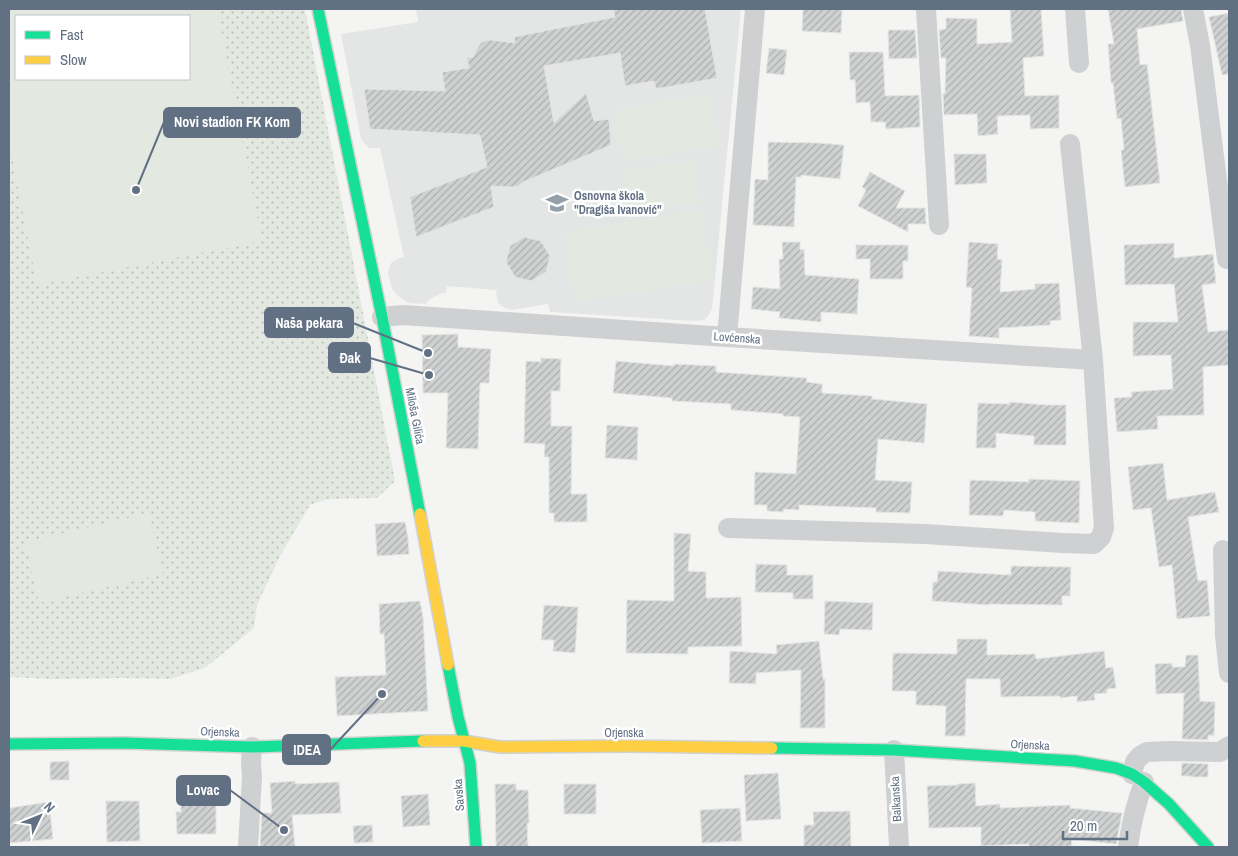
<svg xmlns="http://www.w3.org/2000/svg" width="1238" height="856" viewBox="0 0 1238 856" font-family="'Archivo Narrow',sans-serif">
<defs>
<pattern id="grass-dots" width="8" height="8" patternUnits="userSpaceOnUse" patternTransform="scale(1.25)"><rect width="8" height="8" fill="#e3e8e0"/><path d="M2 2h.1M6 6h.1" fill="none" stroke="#bbc0bb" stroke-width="1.8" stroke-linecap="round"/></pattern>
<pattern id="building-hatch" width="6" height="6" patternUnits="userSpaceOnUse" patternTransform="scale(1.25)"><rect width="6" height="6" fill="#d0d2d2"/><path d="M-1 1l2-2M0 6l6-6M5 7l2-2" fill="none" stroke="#acafb0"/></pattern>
</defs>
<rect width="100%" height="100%" fill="#f4f5f2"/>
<!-- built -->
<path fill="#e4e6e5" d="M416,9h325l-29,300 -4,7 -4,4 -10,1 -144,-9 -2,-8 -36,6 -4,-1 -7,-3 -4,-6 -1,-10 -49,-4 -1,7h-4l-12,6 -5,5 -15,-1 -5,-2 -7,-5 -6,-7 -4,-17 3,-9 6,-4 7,-2 -24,-109h-11l-3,-3 -5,-6 -20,-105 77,-12z"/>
<!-- grass -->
<path fill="url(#grass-dots)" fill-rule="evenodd" d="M9,9h296l90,472 -18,17 -50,1 -17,6 -29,49 -24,51 -3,23 -49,40 -35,11 -42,-1 -76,1 -43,-2zM16,16h173v63h-173z"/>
<!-- pitch -->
<path fill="#e3e8e0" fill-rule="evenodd" d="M9,9h208l45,232 -225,44 -28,-145zM16,16h173v63h-173z
M710,94l9,52 -96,15 -8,-52z
M693,160l7,42 -70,10 -6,-42z
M701,210l12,70 -138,22 -11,-70z
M149,513l14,61 -124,29 -14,-61z"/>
<!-- building -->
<path fill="url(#building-hatch)" stroke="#e4e4e2" d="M613,9h92l12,69 -61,11 -2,-8 -29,5 -5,-33 -76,13 10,57 32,-30 8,28 15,-2 2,26 -88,37 -5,4 -5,1 -22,-1 3,21 -78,30 -6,-40 77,-30 -7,-32 -110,-6 -6,-40 81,2 -3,-19 27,-4 -2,-10 6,-1 5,-10 4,-5 6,-2h3l24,3 -1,-6 101,-20z
M803,9h39l-1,24 -39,-2z
M1010,9h31l3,47 -21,2 2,38 34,-1v33l-29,1v-14l-33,1 1,18 -20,2 -1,-22 -33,1 -1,-21 2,-1 1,-35h-5l-2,-28 7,-1v-11l31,1v25l35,-2z
M1108,9h73l2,12 -46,8 3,36 7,-1 13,119 -35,4 -4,-37h3l-3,-32 -4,1 -4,-36h-2l-3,-39h6z
M1229,13v61l-7,1 -13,-58z
M888,30h27l2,28 -28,1z
M769,48l18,2 -3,25 -18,-2z
M849,52h34l2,44 34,-1 1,32 -34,2 -1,-7h-14l-1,-20 -14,1 -1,-23h-5z
M768,142l50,1 26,2 -4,34 -39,-4v2h-5l-2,50 -41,-2 2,-46 13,1z
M954,154h32l1,29 -32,2z
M870,172l35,19 -9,17h29l1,16h-18v8l-50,-26 8,-16 -4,-3z
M524,237l17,4 9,15 -4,16 -15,9 -16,-4 -9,-15 4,-16z
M782,242h18v8l4,-1 1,26 54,4 -2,35 -36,-2v10l-42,-4 1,-6 -29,-3 2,-22 27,2 -1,-30h4z
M969,242l29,2 -1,15 5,1 -2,32 35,-3v-5l24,-1 2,37 -11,1v4l-51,3v10l-30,-2 3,-48 -6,-1z
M1174,243v15l39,-4 3,29 -14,2 6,47 21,-2v35l-26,2 1,48 -47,1 1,13 -41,3 -3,-34 18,-1 -1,-5 42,-3 -2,-34 -38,1v-34h45l-4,-38 -49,1 -1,-40z
M856,245h52v16h-5v18h-33v-20h-14z
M458,334v13l33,2 -2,34h-9l-2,66 -32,-1 2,-55h-25l-1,-58z
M541,358l20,1 -1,32h-9v35h21l-1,68h16v28h-33v-9h-5v-56h-5l1,-13 -21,-1 2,-82 15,1z
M616,361l58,5v-2l42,2v6l91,6 -1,4 16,2v9l50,3v3l55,5 -3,39 -46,-4 -3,41 37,2 -2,31 -34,-1v-4l-77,-3v5l-15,-1 -1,3 -16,-1v-6h-13l1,-33 41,2 4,-57 -17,-1v-2l-52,-4v-6l-59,-3v-3l-59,-5z
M1010,402l37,3h19v40h-32v-9l-38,-3v15h-20l2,-45 31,1z
M607,425l31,2 -1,33 -32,-2z
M1163,463l4,37 48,-8 4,20 -31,5 10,64 9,-1 3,36 -33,3 -5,-54 -13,2 -8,-59 -18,2 -5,-43z
M1029,479l51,2 -1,42 -44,-2v-9l-31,-2 -1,6 -34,-1 1,-35 59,2z
M405,522l3,16 1,16 -32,2 -2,-32z
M674,533l17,1 -3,37 18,1v26l35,-1 1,49 -54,1v7l-62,-1 1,-53 47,1z
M756,564l31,1v10h26v24h-20v-6l-38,-1z
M1011,566l60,1 -1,29h-8v9l-73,-1v1l-57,-4 1,-19h4l1,-11 73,4z
M420,601l3,17 5,93 -91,5 -2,-39 51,-2 -2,-41h-4l-1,-30z
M825,601l48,2 -1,27 -32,-1 -1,6 -15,-1z
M544,605l34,2 -3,46 -22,-2 1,-11h-13z
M957,639h30v16l48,-1 1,5 68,-8 2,17 7,-1 3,21 -9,1v4l-13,1 1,6 -18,2v-6l-17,2v-2l-59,1 -1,-18h-34l-1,57h-20l1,-30 -30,-1v-14h-24l1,-38 64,1z
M819,641l4,38h2v49h-25l1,-58 -45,3v11l-27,-1 1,-32 47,3 -1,-9z
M1186,655h12l2,46 15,1 -1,34 -6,-1v5l-26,-1 2,-46 -28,1 -1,-30 17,-1v4h13z
M69,761v19h-19v-18z
M1182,763l26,1v13h-17v-1h-10z
M778,773l3,46 -35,2 -2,-46z
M295,781v3l44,-2 2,31 -49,2 3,32h-35l2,-34h10l-2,-30z
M975,783l1,23 24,-2v4l70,-3v3l52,5 -6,31 -45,-5 1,7 -43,1v-3l-48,2v-19l-52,1 -2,-42 31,-1v-1z
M495,784h21v6h12l1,33h-2l1,24h-32z
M564,784h32v30h-32z
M428,794l2,31 -27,2 -2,-31z
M106,801h33l1,40 -33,1z
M181,801h35v33h-39l-1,-22h5z
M49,802l4,37 -44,4v-35z
M740,808l2,33 -40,2 -2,-33z
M850,811l1,36h-47v-22h10l-1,-13z
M372,825l1,17 -19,1 -1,-17z"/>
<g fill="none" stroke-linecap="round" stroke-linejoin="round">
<!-- fast casing -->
<g stroke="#d0d2d2" stroke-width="14">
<path id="fast" d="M318,9l64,308 38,197
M448,665l10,52 12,46 6,84
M9,744l115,-1 128,4 171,-6
M772,748l122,2 181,11 41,7 16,6 12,8 25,22 39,43"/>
</g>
<!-- slow casing -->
<g stroke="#d0d2d2" stroke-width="14">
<path id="slow" d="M420,514l28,151
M423,741h41l36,6 127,-1 145,2"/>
</g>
<!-- street -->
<path stroke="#cfd0d1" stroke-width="20" d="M926,9l13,216
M1075,9l4,54
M1193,9l7,36 27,214
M382,317l21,-2 324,22 366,23
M727,337l28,-328
M728,528l197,6 138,9 31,1 7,-7 3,-9 -11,-168 -23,-216
M1223,550l2,86 4,37
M894,750l5,97
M1132,774l3,-12 5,-6 7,-4 23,-1 50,1 9,-6
M248,847l4,-70 -1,-15 1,-15
M1128,847c3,-23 8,-44 16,-65"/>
<!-- fast -->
<use href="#fast" stroke="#16e098" stroke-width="11"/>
<!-- slow -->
<use href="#slow" stroke="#ffcf43" stroke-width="11"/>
</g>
<!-- icons -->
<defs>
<g id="school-bare" transform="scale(1.725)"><path d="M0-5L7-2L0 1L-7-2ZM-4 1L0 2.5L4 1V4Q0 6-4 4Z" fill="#959faa" stroke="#fff" stroke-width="2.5" paint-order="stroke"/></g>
</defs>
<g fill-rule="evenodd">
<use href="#school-bare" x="557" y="203"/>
</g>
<g text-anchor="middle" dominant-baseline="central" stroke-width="5" stroke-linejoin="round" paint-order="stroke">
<!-- poi labels -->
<g font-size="12" font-weight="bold" fill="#627084" stroke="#fff" text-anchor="start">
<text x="574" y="196">Osnovna škola<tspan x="574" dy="14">"Dragiša Ivanović"</tspan></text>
</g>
<!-- street labels -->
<g font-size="12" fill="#627084" stroke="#fff">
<text transform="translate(737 338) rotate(4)">Lovćenska</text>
<text transform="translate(415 416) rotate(79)">Miloša Gilića</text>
<text transform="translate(220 732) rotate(2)">Orjenska</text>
<text x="624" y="733">Orjenska</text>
<text transform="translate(1030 745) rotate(3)">Orjenska</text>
<text transform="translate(459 795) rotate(-94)">Savska</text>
<text transform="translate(896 799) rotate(-93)">Balkanska</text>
</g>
</g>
<!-- callouts -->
<path fill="none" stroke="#627084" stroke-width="2" d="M136 190L164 122M428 353L353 323M429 375L370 358M382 694L330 750M284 830L230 790"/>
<g fill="#627084" stroke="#fff" stroke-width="2">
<circle cx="136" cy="190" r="5"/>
<circle cx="428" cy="353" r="5"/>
<circle cx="429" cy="375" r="5"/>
<circle cx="382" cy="694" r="5"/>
<circle cx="284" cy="830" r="5"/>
</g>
<g fill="#627084" stroke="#627084" stroke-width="2">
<rect x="164" y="108" width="136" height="29" rx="5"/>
<rect x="265" y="308" width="88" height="29" rx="5"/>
<rect x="329" y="343" width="41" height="29" rx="5"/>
<rect x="283" y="735" width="47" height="29" rx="5"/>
<rect x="177" y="776" width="53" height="29" rx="5"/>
</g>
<g font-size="14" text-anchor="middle" font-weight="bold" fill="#fff">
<text x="232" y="127">Novi stadion FK Kom</text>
<text x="309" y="328">Naša pekara</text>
<text x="350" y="363">Đak</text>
<text x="307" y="755">IDEA</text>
<text x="203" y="795">Lovac</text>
</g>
<!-- border -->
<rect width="1238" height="856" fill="none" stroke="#627084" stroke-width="20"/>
<!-- legend -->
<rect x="15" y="15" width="175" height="65" fill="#ffffff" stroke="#c0c6ce"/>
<rect x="25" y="31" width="25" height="8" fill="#16e098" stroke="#c0c6ce"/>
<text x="60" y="40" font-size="15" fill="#627084">Fast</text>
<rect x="25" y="56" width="25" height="8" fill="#ffcf43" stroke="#c0c6ce"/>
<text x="60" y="65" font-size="15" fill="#627084">Slow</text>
<!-- north arrow -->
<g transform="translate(40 816) rotate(47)" stroke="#ffffff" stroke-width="4" paint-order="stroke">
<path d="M0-4L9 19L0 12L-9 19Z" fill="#627084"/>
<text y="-8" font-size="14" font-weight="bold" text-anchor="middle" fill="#627084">N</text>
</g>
<!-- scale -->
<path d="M1063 831v8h64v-8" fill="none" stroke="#627084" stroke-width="2.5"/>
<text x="1070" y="831" font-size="15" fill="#627084" stroke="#ffffff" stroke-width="4" paint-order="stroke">20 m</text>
</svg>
